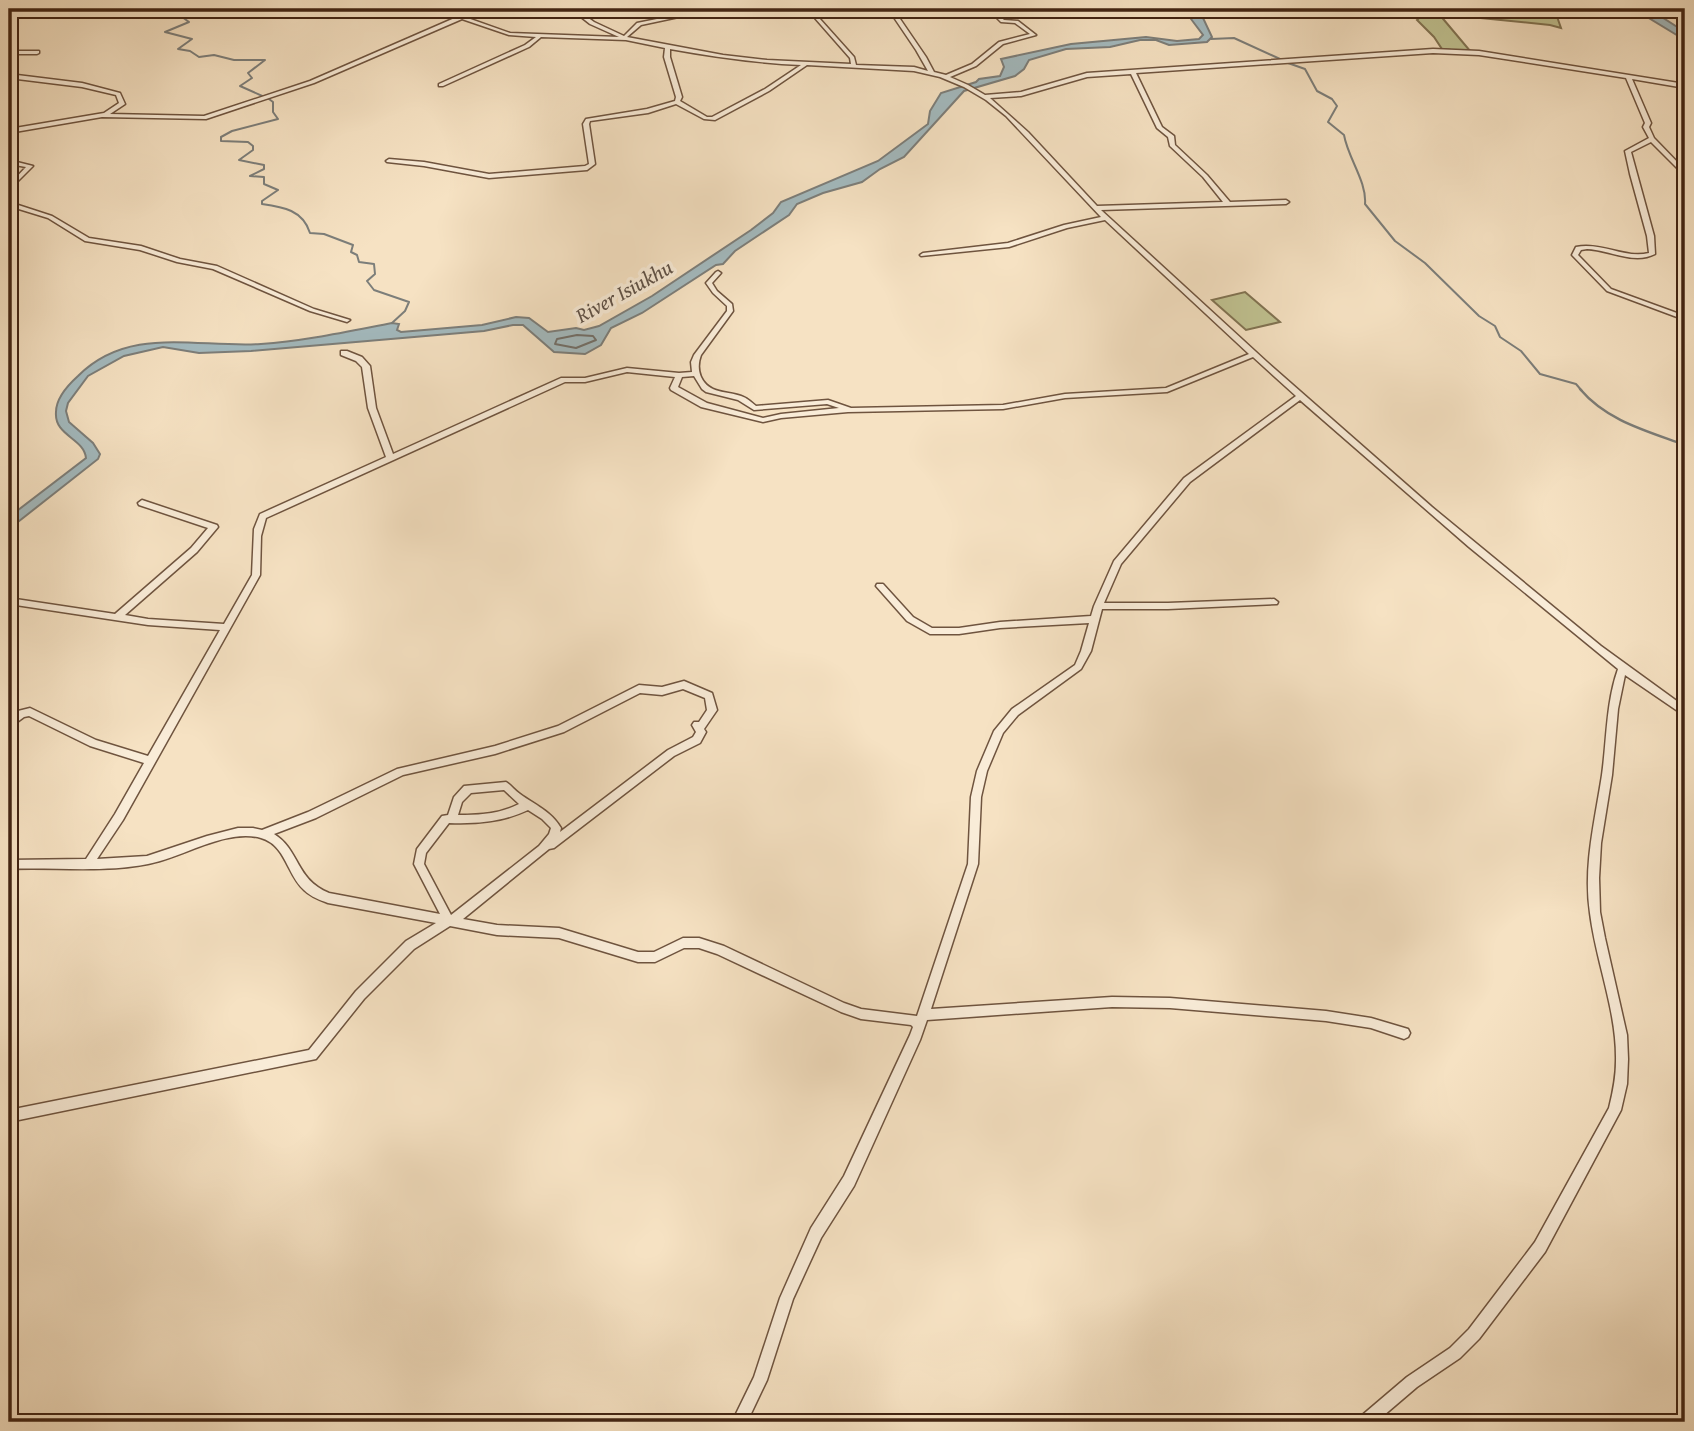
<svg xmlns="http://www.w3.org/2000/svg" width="1694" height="1431" viewBox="0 0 1694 1431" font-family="'Gentium Book Plus',serif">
<rect width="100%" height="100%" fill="#f6e2c3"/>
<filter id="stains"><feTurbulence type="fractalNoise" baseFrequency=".00286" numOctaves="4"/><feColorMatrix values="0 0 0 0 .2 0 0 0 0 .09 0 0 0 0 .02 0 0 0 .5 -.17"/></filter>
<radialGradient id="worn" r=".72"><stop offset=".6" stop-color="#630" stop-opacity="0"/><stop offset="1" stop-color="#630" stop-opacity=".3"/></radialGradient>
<!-- green -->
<path fill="#c0c291" stroke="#817352" stroke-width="2" d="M1474,9l81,2 6,17 -11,-3 -69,-7z
M1439,14l32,38 -29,-3 -8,-12 -17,-17 4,-4z
M1245,292l35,30 -34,8 -34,-30z"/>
<!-- water -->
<path fill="#a3babf" stroke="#7c7e7a" stroke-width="2" d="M1202,9h18l-17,9 9,19 -5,5 -38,3 -13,-5h-16l-30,7 -44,2 -37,11 -5,9 -9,7 -51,15 -60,66 -24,12 -18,13 -39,11 -26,11 -8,11 -54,36 -12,13 -7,1 -74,48 -31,15 -10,17 -16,9 -31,-2 -31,-27h-10l-29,6 -233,20 -52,2 -36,-6 -39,9 -36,20 -20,27 -2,8 3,11 24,21 7,11 -2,5 -89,70v-12l77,-59c-2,-20 -32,-22 -30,-46 0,-14 12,-27 22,-36 51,-51 118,-28 183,-32 43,-3 89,-13 131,-21l7,1 -2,6 4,2 81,-7 34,-8 13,1 19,14 28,-4 8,2 15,-4 53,-30 99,-66 22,-17 8,-11 97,-41 50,-37 2,-13 11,-18 35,-11 3,-3 21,-3 4,-9 -3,-8 70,-15 75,-7 31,4 22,-2 4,-4 -12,-16z
M1548,9l94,1 18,6 25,16v8l-43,-26 -16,-2 -37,4z"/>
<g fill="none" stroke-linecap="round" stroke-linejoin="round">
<!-- shore -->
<path stroke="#726f69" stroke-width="2" d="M577,335l16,1 3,4 -20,8 -21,-4 2,-5z"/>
<!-- stream-far1 -->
<path stroke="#7c7e7a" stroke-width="2" d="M171,9l18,13 -24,10 27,7 -14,10 12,2 9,6 15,-2 20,5h31l-17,13 4,5 -12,8 29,13 4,3v10l5,7 -46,12 -11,6v4l27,1 5,4v4l-14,10 25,5v4l-14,7 14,1v7l14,6 -16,11v3c21,3 41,6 48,29l14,1 29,11 -2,7 6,3 2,7 15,2 1,10 -8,7 7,9 35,12 -4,9 -13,12
M1211,39l23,-1 46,21
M1288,63l17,6 12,22 15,8 5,7 -9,16 16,13c4,23 23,47 21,69l30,37 30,22 54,53 16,10 5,11 21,14 19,23 36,10 6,7"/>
<!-- stream -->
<path stroke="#7c7e7a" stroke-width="2.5" d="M1580,389c27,32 67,42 105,56"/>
<!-- minor casing -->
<g stroke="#6f543f" stroke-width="3">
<path id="minor" d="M436,9h6l68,24 109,4 -29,-13 -19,-15h5l18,13 30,14 13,-13 15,-3 54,-11h39l-16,3 -22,-1 -66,14 -14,12 96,18 44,5 84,4 -1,-6 -43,-49h4l43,48 2,8 58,2 14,4 -12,-21 -25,-37 4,-4h4l-3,4 30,44 8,15 12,3 26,-11 27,-22 31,-8 -15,-11 -14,-1 -13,-13h5l11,11 14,1 18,14 -33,9 -27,22 -26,11 18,8 17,10 36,-3 66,-19 346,-24 46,2 206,33v4l-53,-9 19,44 -2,4 5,11 31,32v5l-2,-1 -32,-32 -20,10 23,84 1,18c-21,11 -45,-4 -68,-5l-6,1 -3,5 33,34 74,27v4l-78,-29 -35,-36 4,-8c26,-5 49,12 73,6l-2,-17 -17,-62 -5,-23 24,-13 -6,-11 2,-4 -19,-45 -147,-23 -46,-2 -297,20 26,54 12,9 1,9 32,30 23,27 56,-2 3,2 -3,2 -185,6 166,152 165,145 169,139 84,61v9l-60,-41 -7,34 -6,66 -11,68 -2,35 1,34 5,26 22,97 1,24 -1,25 -6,26 -76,142 -66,87 -19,19 -43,29 -41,35h-18l2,-5 47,-40 43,-29 19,-19 66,-87 74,-134c4,-16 7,-31 7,-47 1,-50 -20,-99 -26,-148 -7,-47 5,-92 12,-138 5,-36 4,-72 16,-106l-149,-122 -169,-147 -110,82 -69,82 -17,39h64l106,-4 4,3 -1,2 -109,5h-66l-11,42 -10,18 -63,46 -15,18 -16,38 -6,26 -3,67 -47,145 181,-12 58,1 156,13 45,7 37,11 2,4 -2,4 -4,2 -33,-11 -45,-7 -156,-13 -58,-1 -185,13 -7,20 -66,146 -33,52 -28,61 -26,81 -20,42h-15l22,-45 26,-79 31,-70 33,-52 66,-141 3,-8 -2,-2 -50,-6 -20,-7 -124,-58 -18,-6h-15l-29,14h-17l-79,-24 -62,-3 -47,-9 -36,23 -50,50 -48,60 -307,63v-12l300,-60 47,-59 50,-50 30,-18 -108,-20c-8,-3 -17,-6 -24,-13 -17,-15 -18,-45 -43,-52 -35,-10 -79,20 -113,26 -45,9 -94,3 -139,5v-9l77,-1 29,-45 29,-51 -54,-17 -61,-30 -5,1 -15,11v-9l9,-8 12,-3 66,32 52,16 72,-126 -72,-5 -139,-21v-6l106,16 76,-66 17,-20 -69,-23 -1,-2 4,-3 75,25 1,2 -21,25 -72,63 23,4 76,5 28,-49 2,-46 6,-15 126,-57 -18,-49 -6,-41 -6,-6 -15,-6v-4h6l15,6 8,9 6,42 17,46 168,-76h24l42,-10 52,5 13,-1 -1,-10 3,-7 33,-44v-5l-14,-13 -7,-10 10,-11 2,-1 3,2 -9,10 5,8 15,13 1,7 -32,44c-3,8 -3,15 0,22 8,17 26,14 40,19 6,2 10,6 15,10l72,-6 23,8 152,-3 62,-11 101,-6 83,-34 -144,-134 -38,8 -58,19 -88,9 -1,-1 3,-2 85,-10 56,-18 37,-8 -95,-101 -20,-16 -22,-13 -24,-10 -26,-6 -107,-6 -38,26 -54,29 -11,-1 -28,-15 -28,9 -58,8 -1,3 6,40 -8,6 -98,8 -65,-12 -37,-4 -1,-1 3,-2 35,3 65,12 96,-8 4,-2 -6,-40 3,-5 61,-10 28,-8 1,-4 -12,-40 1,-9 -39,-8 -85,-3 -12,10 -86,39h-4v-2l86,-39 11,-8 -27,-2 -47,-16 -148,64 -108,36 -104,-2 -93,16v-4l95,-16 15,-10 -3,-8 -34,-8 -73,-9v-4l73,9 38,10 5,11 -15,10 94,2 106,-35 147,-64zM670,49c44,8 87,14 131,16l-36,24 -53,28h-5l-27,-16 2,-4 -12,-40zM1131,74l26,54 11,9 2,9 33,31 20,25 -126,4 -69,-74 -38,-34 31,-2 66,-19zM1253,357l43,39 -112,82 -70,83 -20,45 -3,10 -91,6 -41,6h-27l-19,-11 -30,-33h-6l-1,2 31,35 23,13h29l41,-6 89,-5 -8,28 -6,14 -63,44 -18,22 -17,40 -6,26 -3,67 -51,152 -56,-7 -17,-6 -120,-57 -25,-8h-16l-29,14h-16l-79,-24 -62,-3 -34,-6 86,-70 5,-1 120,-92 26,-13 6,-11 -2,-3 13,-19 -5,-17 -28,-12 -22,6 -23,-2 -81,41 -63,20 -98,23 -89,43 -46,18 -9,-2h-15l-31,8 -60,20 -50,3 26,-39 137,-245 1,-39 5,-18 299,-136h20l42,-10 48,5 -5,11 1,2 30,17 62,15 18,-4 67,-6 155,-3 62,-11 102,-6zM694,376l8,13 4,3 32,8 16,10 73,-6 12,4 -58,6 -18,4 -56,-15 -29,-16 4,-10zM683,689l22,9 2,12 -8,12h-5l-2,3 4,7 -3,5 -25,13 -108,82 1,-4c-10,-17 -26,-23 -41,-34 -6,-4 -9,-9 -14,-12l-42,4 -10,11 -6,18 -6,1 -25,33 -3,15 26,50 -111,-21c-34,-14 -29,-43 -55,-59l42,-16 87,-43 92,-21 69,-22 76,-39 22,2zM504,790l15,14c-19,10 -39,11 -61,11l4,-13 9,-9zM528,810l14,9 9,9 -2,6 -10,12 -88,69 -27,-51 2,-11 23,-30c28,1 53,-1 79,-13z
M39,51v2l-2,1h-28v-3z
M9,160l24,6 -24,24v-5l17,-18 -17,-3z
M9,202l43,14 37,22 52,8 39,13 37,7 97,43 36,11 -3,2 -37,-11 -97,-42 -36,-7 -37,-12 -55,-9 -37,-23 -39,-12z"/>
</g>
<!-- minor -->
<use href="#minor" fill="#f9ecd8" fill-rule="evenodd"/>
</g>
<g text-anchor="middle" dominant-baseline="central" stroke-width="7" stroke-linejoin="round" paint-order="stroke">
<!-- far-water labels -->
<g font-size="21" font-style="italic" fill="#5f5147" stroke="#f9ecd8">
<text transform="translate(624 291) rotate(-29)">River Isiukhu</text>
</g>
</g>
<!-- margin -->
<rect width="1694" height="1431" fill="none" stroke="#f6e2c3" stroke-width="35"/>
<rect x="10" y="10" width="1673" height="1410" fill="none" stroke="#422413" stroke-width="3.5"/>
<rect x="18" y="18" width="1659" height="1396" fill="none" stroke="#422413" stroke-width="2"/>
<rect width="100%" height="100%" filter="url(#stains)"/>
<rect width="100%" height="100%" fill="url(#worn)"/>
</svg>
